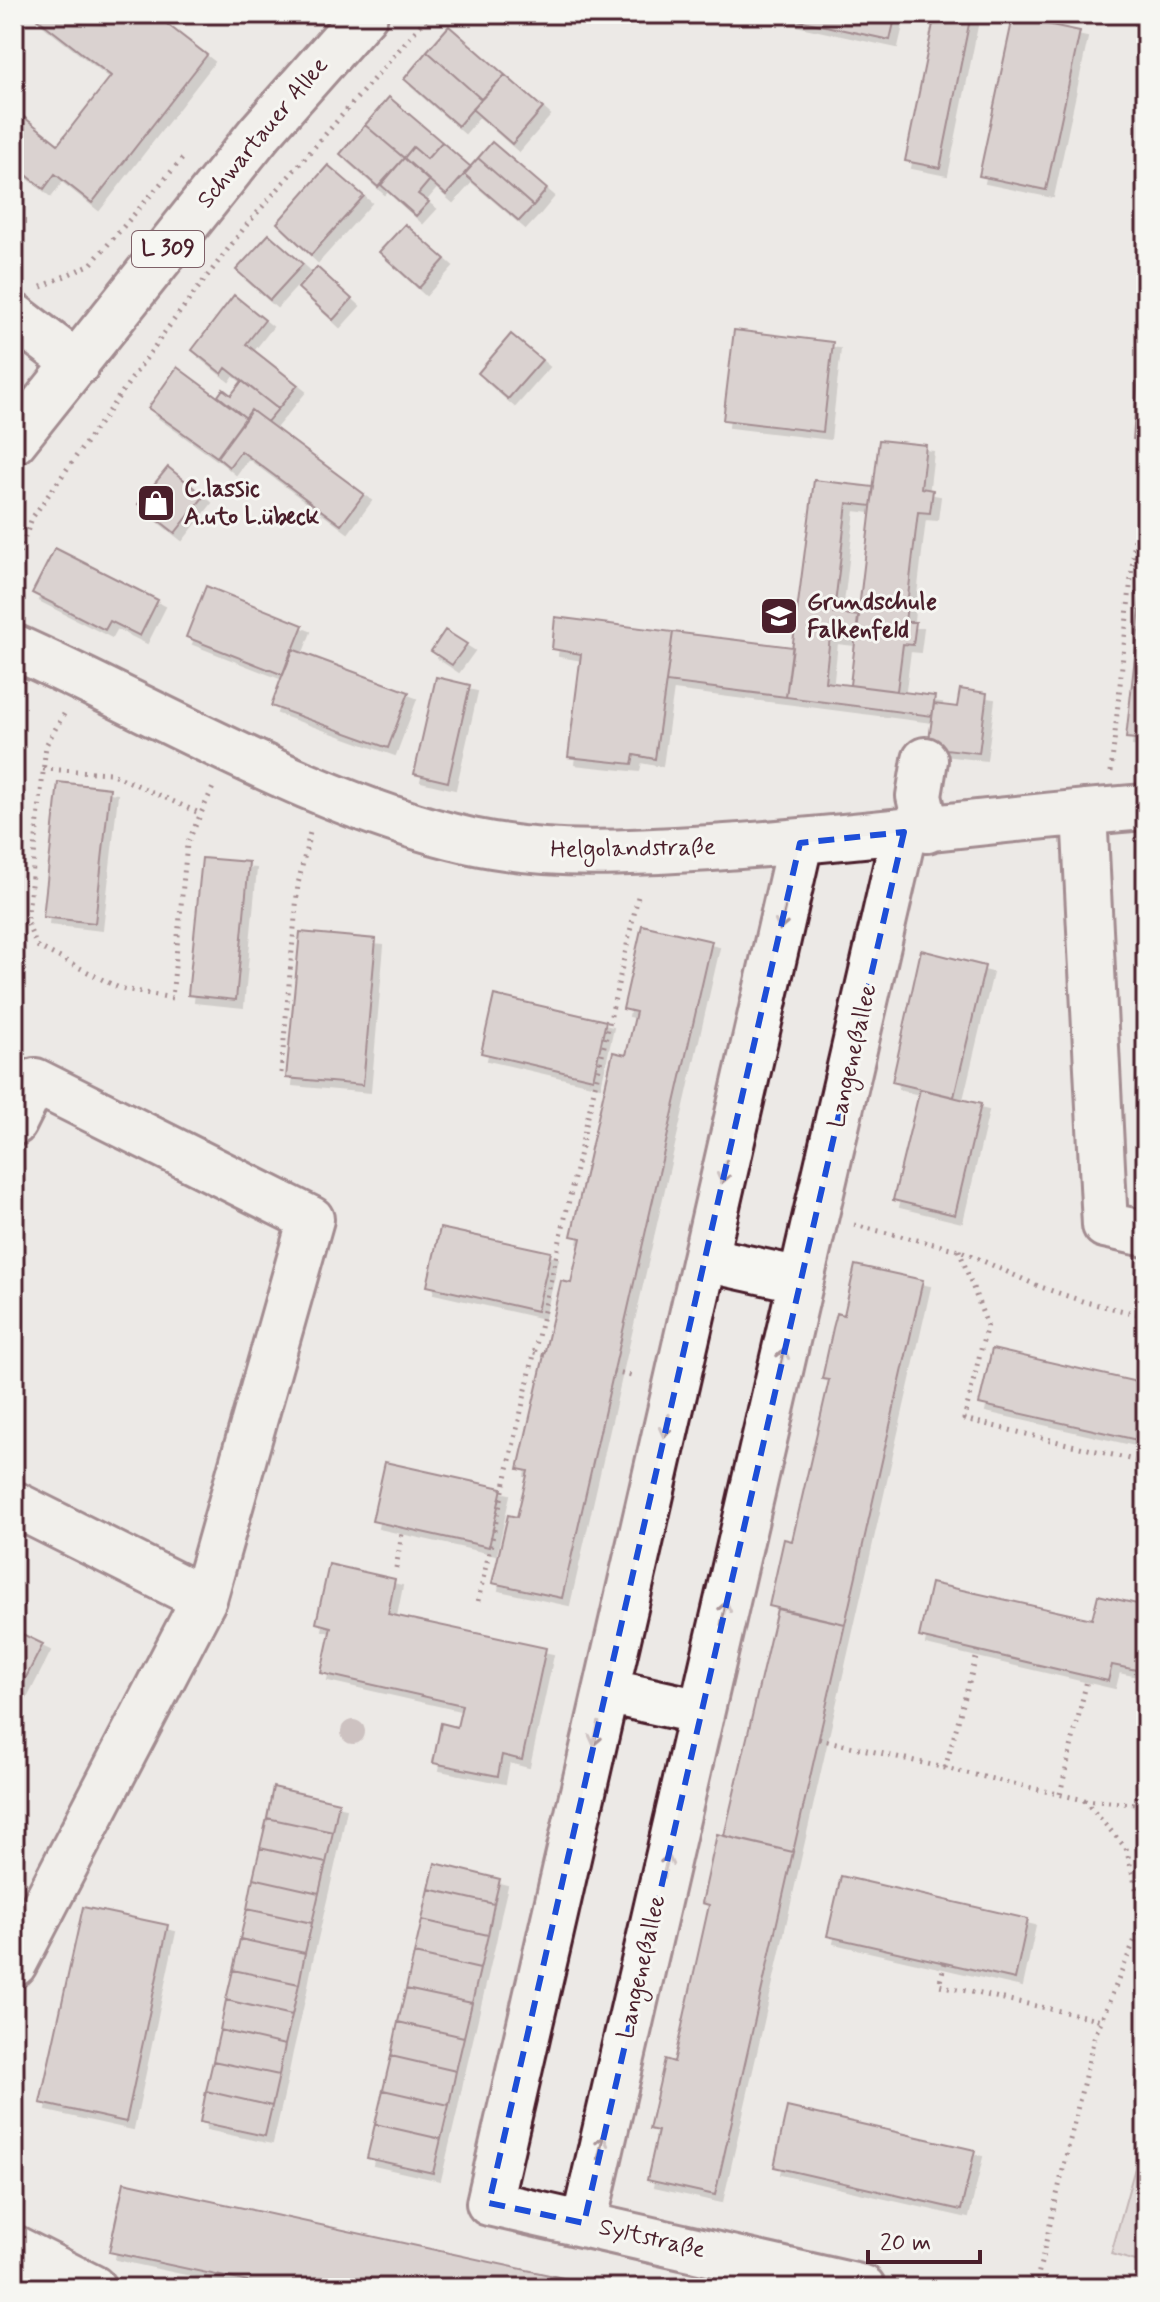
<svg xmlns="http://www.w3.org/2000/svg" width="1160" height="2302" viewBox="0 0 1160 2302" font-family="Mynerve,sans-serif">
<defs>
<filter id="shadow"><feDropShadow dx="7" dy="7" stdDeviation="0" flood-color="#0004"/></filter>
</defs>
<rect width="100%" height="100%" fill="#ece9e6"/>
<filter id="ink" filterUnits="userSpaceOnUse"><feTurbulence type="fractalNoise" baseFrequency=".0125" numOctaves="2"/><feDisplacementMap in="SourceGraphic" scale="16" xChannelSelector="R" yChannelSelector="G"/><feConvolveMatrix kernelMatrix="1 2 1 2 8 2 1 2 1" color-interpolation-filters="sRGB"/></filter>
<g filter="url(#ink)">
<!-- green -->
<path fill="#d4cbca" stroke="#8f757a" stroke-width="2" d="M1146,2128v136l-35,-10z"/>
<!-- building -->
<path fill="#c4b7b7" stroke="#4a1f2b" stroke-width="2" filter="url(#shadow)" d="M31,14h123l53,41 -115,148 -37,-29 -11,15 -30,-24 1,-55 43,34 53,-68z
M785,14h111l-6,26 -106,-23z
M935,14h36l-31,154 -35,-7z
M1013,17l67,14 -34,159 -67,-14z
M449,26l56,49 -24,24 -54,-48z
M427,51l54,48 -23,27 -54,-47z
M505,75l38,33 -31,36 -40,-35z
M389,97l53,45 -15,17 -14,-12 -9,11 -39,-33z
M365,125l39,33 -26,29 -38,-33z
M442,142l29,25 -25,28 -42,-37 9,-11 14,12z
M492,142l55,47 -14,17 -55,-48z
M404,158l25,23 -11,13 11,8 -13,14 -35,-31z
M478,158l55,48 -14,15 -55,-47z
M328,165l36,31 -53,59 -34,-32z
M405,224l40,35 -26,29 -40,-36z
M269,234l34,30 -33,36 -34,-30z
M317,267l35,32 -19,21 -35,-32z
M1146,270v170l-13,-1z
M234,295l31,25 -19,24 52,41 -20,24 -52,-41 -4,6 -30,-24z
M734,330l99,12 -10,90 -100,-12z
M511,334l31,26 -34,39 -30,-26z
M177,367l69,51 -29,39 -69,-49z
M242,381l36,28 -11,13 -16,-12 -5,8 -28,-22 5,-7 8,6z
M251,410l113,84 -23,31 -100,-74 -12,16 -12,-10z
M879,440l47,5 -5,43 12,2 -3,23 -12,-1 -13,110h11l-3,23 -10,-1 -6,47 -47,-6z
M168,467l36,29 -29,37 -37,-29z
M814,480l60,7 -3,19 -24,-3 -13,110 25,3 -3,23 -26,-3 -5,46 110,14 -3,20 -146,-19z
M55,548l103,52 -18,36 -30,-15 -5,9 -73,-37z
M1145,555h1v93l-10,-1z
M206,586l97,39 -20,50 -97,-38z
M555,617l118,15 -18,127 -21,-4 -2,9 -64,-7 13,-103 -29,-5z
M445,630l22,14 -15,21 -21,-14z
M673,632l120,15 -7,50 -120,-15z
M1136,647l10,1v92l-20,-2z
M292,649l117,43 -21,56 -117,-42z
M436,677l34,8 -22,97 -34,-8z
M960,689l27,4 -8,60 -51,-6 6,-43 23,3z
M58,782l52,6 -15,135 -52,-6z
M202,858l47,4 -13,138 -48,-5z
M1146,900v108l-8,-1z
M642,925l70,16 -150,657 -70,-15 16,-68 9,2 11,-46 -10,-2 43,-188 10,2 10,-45 -10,-2 42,-184 13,3 10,-43 -13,-3z
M300,932l76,7 -13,146 -77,-7z
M921,950l64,16 -31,131 -62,-15z
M494,995l112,26 -13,58 -112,-26z
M920,1089l61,15 -26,111 -62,-15z
M440,1228l111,24 -14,59 -110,-25z
M855,1265l68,15 -78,344 -76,-18 15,-67 8,2 37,-161 -7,-1 11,-51 4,-15 7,2z
M992,1349l154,35v58l-167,-38z
M385,1462l117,26 -13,59 -117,-26z
M329,1564l66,15 -7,35 158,34 -24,112 -20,-5 -4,21 -65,-13 8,-40 16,4 5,-22 -141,-32 10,-46 -15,-4z
M931,1583l161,36 6,-24 48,11v66l-34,-7 -4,16 -189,-44z
M777,1609l68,15 -52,228 -69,-16z
M14,1630l29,14 -29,57z
M273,1787l66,15 -6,30 -66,-14z
M267,1818l66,14 -7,31 -66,-15z
M717,1834l76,18 -78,343 -68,-15 11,-49 -9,-2 16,-70 9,3 35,-157 -7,-2z
M260,1848l66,15 -7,30 -66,-15z
M435,1863l65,16 -6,25 -65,-15z
M841,1876l187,43 -13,60 -188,-43z
M253,1878l66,15 -7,30 -65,-14z
M429,1889l65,15 -6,31 -66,-15z
M83,1907l85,18 -42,197 -86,-19z
M247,1909l65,14 -7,30 -65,-14z
M422,1920l66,15 -8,34 -66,-15z
M240,1939l65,14 -6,31 -66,-14z
M414,1954l66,15 -8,34 -66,-14z
M233,1970l66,14 -7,31 -66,-15z
M406,1989l66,14 -8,34 -66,-15z
M226,2000l66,15 -7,30 -65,-15z
M398,2022l66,15 -8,34 -65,-15z
M220,2030l65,15 -6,30 -66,-14z
M391,2056l65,15 -7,34 -66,-15z
M213,2061l66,14 -7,31 -66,-15z
M383,2090l66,15 -8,34 -66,-15z
M206,2091l66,15 -7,30 -65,-14z
M787,2107l188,43 -14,60 -187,-43z
M375,2124l66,15 -8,34 -66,-15z
M124,2182l485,106h-332l-168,-36z"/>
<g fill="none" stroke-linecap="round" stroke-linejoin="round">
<!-- minor casing -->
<g stroke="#4a1f2b" stroke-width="50">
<path id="minor" d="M14,316l63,48
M14,647c144,64 303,160 457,194 80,17 160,12 241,7 145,-9 289,-30 434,-41
M925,760l-6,36 8,34
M1084,812l21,413 41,9
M800,843l-311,1360 374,85
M14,1123l21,-42 276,138 -107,380
M705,1259l96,21
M14,1504l190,95 -190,365
M606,1691l95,21
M584,2223l320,-1391
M14,2248l79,40"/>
</g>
<!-- major casing -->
<g stroke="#4a1f2b" stroke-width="50">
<path id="major" d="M14,441l245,-307 106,-120"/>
</g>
<!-- path -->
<path stroke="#4a1f2b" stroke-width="5" stroke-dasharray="2 6" stroke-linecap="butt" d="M41,287l50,-23 91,-105
M14,568l18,-50 138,-193 74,-97 186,-214
M64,714l-18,31 -19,178 10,23 82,42 53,10 15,-154 27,-59
M43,769l67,4 89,40
M1111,772l31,-301
M281,1073l17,-189 13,-56
M854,1225l105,25 79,36 47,16 61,14
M959,1250l28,75 -23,94 182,44
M534,1352l10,3
M613,1372l23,5
M396,1568l7,-40
M478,1601l161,-709
M819,1739l265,61 62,5
M945,1768l33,-117
M1060,1794l28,-118
M1084,1800l42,48 17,68
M945,1963l-6,22 163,35
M1035,2288l59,-250 52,-125"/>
<!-- minor -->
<use href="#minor" stroke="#f6f6f2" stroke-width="44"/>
<!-- major -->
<use href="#major" stroke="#f6f6f2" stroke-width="44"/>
</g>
<!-- trees -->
<circle fill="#a69295" cx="353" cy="1732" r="12"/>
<!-- one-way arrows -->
<defs><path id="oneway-shaft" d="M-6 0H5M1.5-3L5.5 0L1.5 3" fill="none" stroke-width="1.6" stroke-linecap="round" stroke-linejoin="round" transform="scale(2)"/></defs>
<g stroke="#a99598">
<use href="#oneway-shaft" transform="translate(782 919) rotate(103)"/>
<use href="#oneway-shaft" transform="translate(724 1172) rotate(103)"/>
<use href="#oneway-shaft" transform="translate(782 1360) rotate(-77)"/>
<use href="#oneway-shaft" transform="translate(666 1426) rotate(103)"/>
<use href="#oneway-shaft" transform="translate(724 1613) rotate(-77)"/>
<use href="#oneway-shaft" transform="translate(596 1734) rotate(103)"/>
<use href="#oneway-shaft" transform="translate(666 1866) rotate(-77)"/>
<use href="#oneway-shaft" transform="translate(601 2147) rotate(-77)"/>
</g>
</g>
<!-- marked area -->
<path d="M0 0H1160V2302H0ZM904,832l-320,1391 -95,-20 311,-1360z" fill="#ece9e6" fill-opacity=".55" fill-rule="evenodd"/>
<path fill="none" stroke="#1d4ed8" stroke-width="6" stroke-dasharray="16 10" stroke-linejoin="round" d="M904,832l-320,1391 -95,-20 311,-1360z"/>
<!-- icons -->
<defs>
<g id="shop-square" transform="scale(2)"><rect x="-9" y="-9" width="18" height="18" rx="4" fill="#4a1f2b" stroke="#f6f6f2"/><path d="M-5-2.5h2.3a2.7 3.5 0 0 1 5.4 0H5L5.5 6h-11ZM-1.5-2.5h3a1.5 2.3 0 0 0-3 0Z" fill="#fff"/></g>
<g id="school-square" transform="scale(2)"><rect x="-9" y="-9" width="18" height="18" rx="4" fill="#4a1f2b" stroke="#f6f6f2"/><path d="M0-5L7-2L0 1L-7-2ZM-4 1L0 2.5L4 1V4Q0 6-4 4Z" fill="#fff"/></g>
</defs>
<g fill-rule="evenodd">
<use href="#shop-square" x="156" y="503"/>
<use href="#school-square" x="779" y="616"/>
</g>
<g text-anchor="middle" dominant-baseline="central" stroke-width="6" stroke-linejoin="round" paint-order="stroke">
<!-- shield labels -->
<rect fill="#f6f6f2" stroke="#7e6067" stroke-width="2" x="132" y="231" width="72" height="36" rx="6"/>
<g font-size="22" font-weight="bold" fill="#4a1f2b">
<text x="168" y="249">L 309</text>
</g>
<!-- street labels -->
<g font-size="24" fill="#4a1f2b" stroke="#f6f6f2">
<text transform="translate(263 133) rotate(-50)">Schwartauer Allee</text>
<text transform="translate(633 849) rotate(-1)">Helgolandstraße</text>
<text transform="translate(853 1056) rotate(-77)">Langeneßallee</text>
<text transform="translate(642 1967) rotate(-77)">Langeneßallee</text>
<text transform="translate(652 2239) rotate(13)">Syltstraße</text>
</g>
<!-- poi labels -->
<g font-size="24" font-weight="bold" fill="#4a1f2b" stroke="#f6f6f2" text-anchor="start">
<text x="184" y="489">C.lassic<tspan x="184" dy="28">A.uto L.übeck</tspan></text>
<text x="807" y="602">Grundschule<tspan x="807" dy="28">Falkenfeld</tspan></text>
</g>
</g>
<!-- margin -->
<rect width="1160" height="2302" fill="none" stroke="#f6f6f2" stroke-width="48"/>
<rect x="24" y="24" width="1112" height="2254" fill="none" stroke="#4a1f2b" stroke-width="3" filter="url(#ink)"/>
<!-- scale -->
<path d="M868 2250v12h112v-12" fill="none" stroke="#4a1f2b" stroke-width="4"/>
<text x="880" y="2250" font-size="24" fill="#4a1f2b" stroke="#f6f6f2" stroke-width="6" paint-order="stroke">20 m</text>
</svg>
